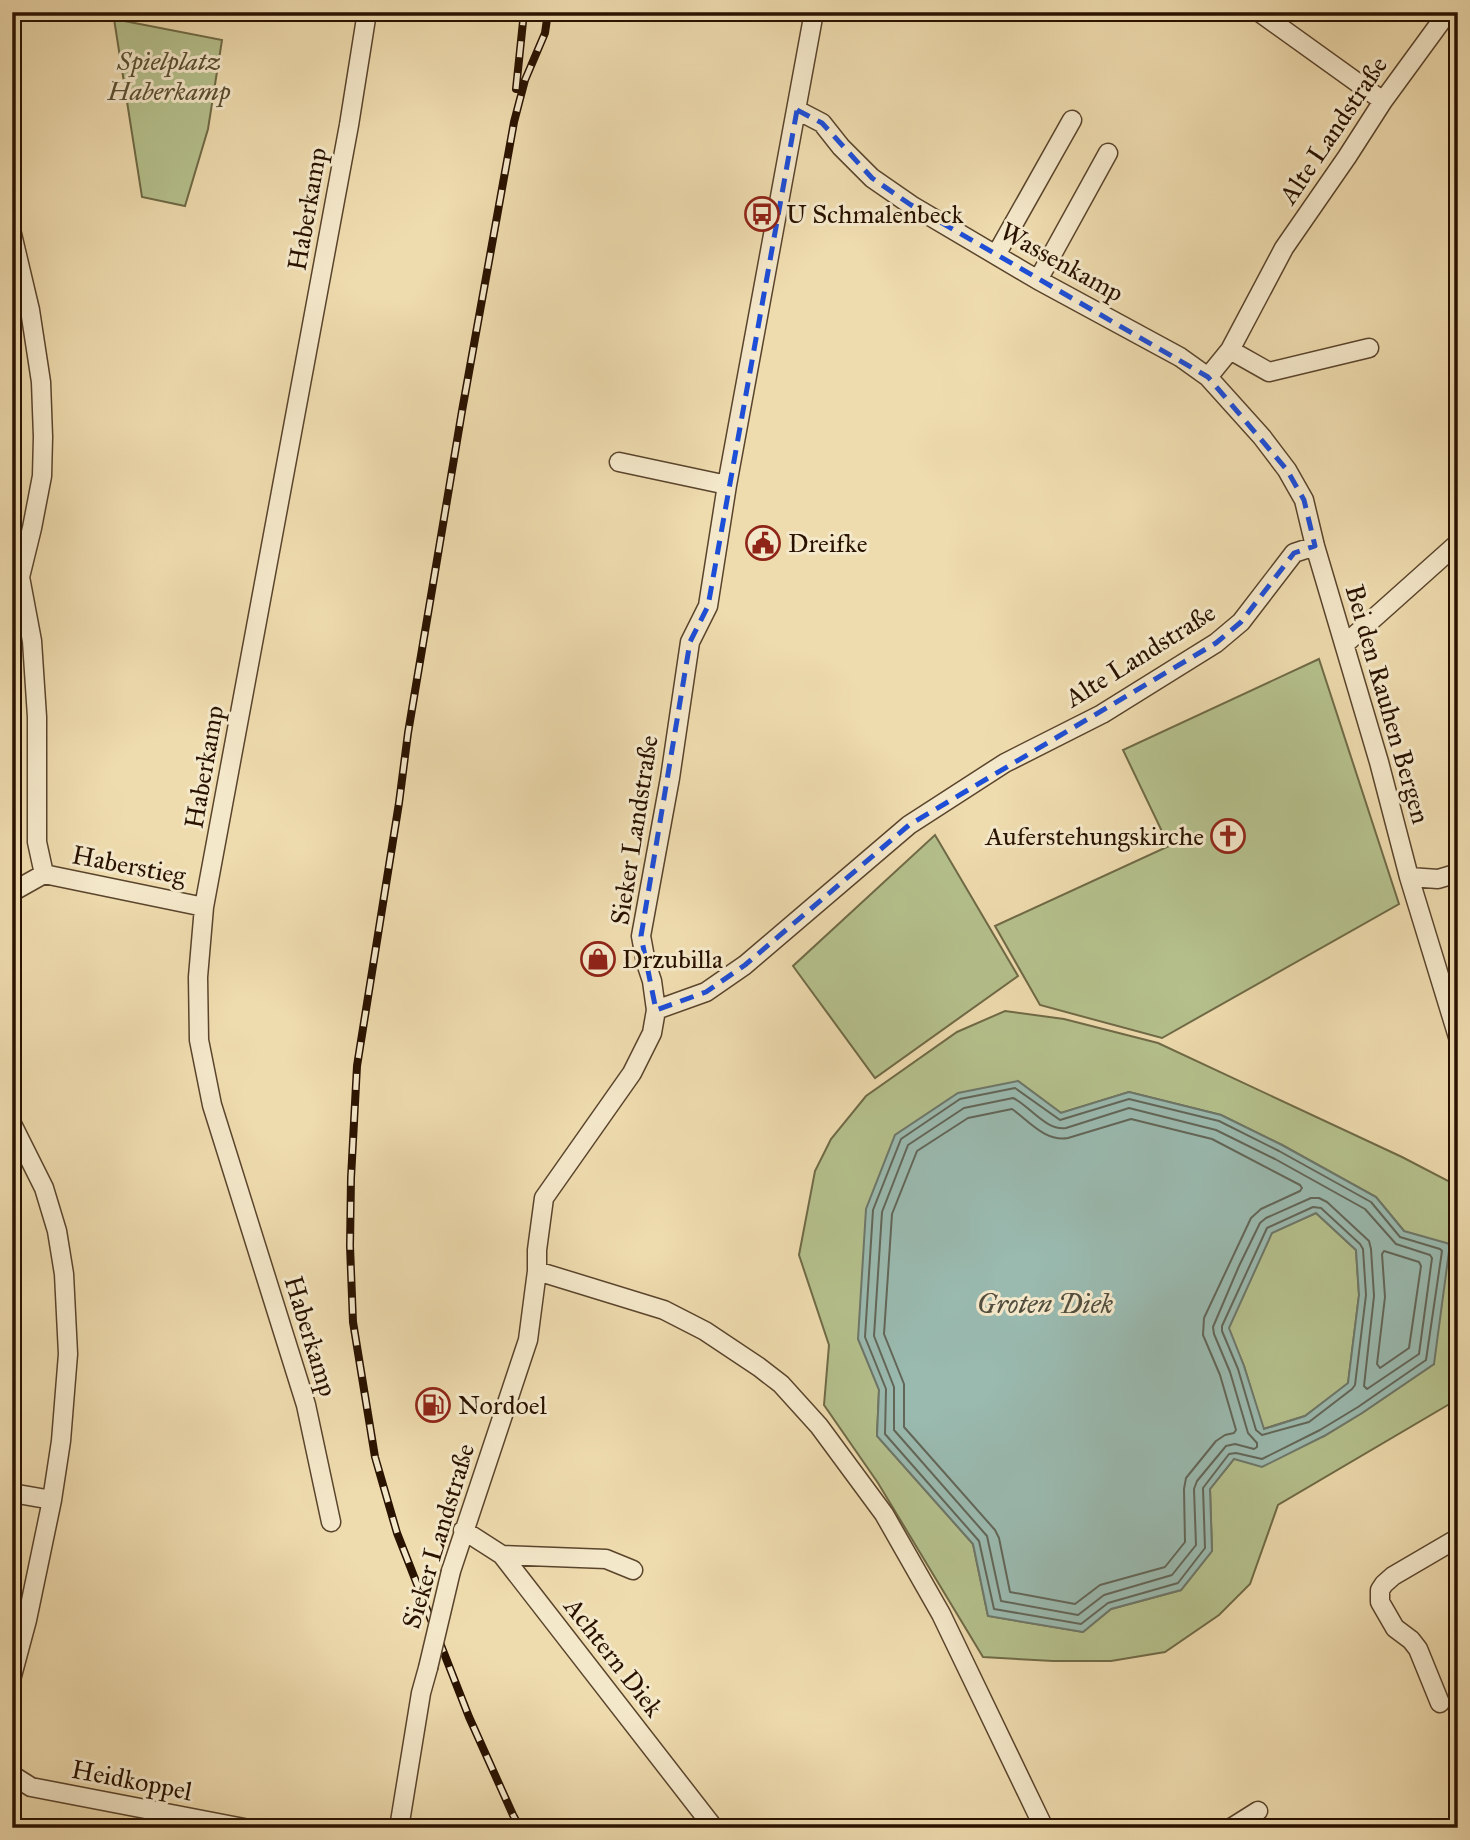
<svg xmlns="http://www.w3.org/2000/svg" width="1470" height="1840" viewBox="0 0 1470 1840" font-family="'IM FELL Great Primer',serif">
<rect width="100%" height="100%" fill="#eedbae"/>
<filter id="stains"><feTurbulence type="fractalNoise" baseFrequency=".00286" numOctaves="4"/><feColorMatrix values="0 0 0 0 .2 0 0 0 0 .09 0 0 0 0 .02 0 0 0 .5 -.17"/></filter>
<radialGradient id="worn" r=".72"><stop offset=".6" stop-color="#630" stop-opacity="0"/><stop offset="1" stop-color="#630" stop-opacity=".3"/></radialGradient>
<!-- green -->
<path fill="#b5c18d" stroke="#6f6a46" stroke-width="2" fill-rule="evenodd" d="M114,19l108,21 -14,89 -23,77 -43,-9z
M1319,659l80,245 -237,134 -122,-33 -45,-79 174,-80 -46,-96z
M935,835l83,141 -143,102 -82,-112z
M1005,1011l59,8 94,24 244,114 56,29v213l-180,106 -28,79 -31,31 -54,37 -54,9h-58l-70,-4 -105,-174 -54,-78 5,-60 -30,-90 16,-84 16,-32 35,-43 91,-64zM1018,1081l43,32 68,-21 92,23 61,30 94,52 28,34 30,133 -72,49 -38,23 -90,23 -24,30 2,62 -31,39 -70,19 -28,23 -95,-16 -15,-72 -96,-108 2,-46z
M1316,1213l40,37 3,45 -11,89 -43,32 -42,13 -19,-63 -16,-38 44,-96z"/>
<!-- water -->
<path fill="#9abab0" stroke="#6d776a" stroke-width="2" fill-rule="evenodd" d="M1018,1081l43,32 68,-21 92,23 61,30 94,52 28,34 46,13 -16,120 -72,49 -38,23 -62,31 -28,-8 -24,30 2,62 -31,39 -70,19 -28,23 -95,-16 -15,-72 -96,-108 2,-46 -21,-51 8,-130 29,-74 63,-42zM1316,1213l40,37 3,45 -11,88 -43,33 -41,13 -20,-63 -15,-38 43,-95z"/>
<g fill="none" stroke-linecap="round" stroke-linejoin="round">
<!-- shore -->
<path stroke="#626658" stroke-width="2" d="M1015,1088l45,32 69,-21 90,22 60,30 92,51 29,35 40,12 2,2 -16,109 -68,47 -38,23 -58,29 -26,-6 -7,1 -26,34 2,60 -27,35 -70,20 -27,21 -87,-15 -15,-68 -94,-107 1,-45 -21,-52 8,-127 28,-71 59,-40z
M1013,1098c17,8 33,33 53,30l63,-20 87,22 59,29 90,50 31,35 34,11 2,3 -13,96 -52,35 -3,-3 10,-90 -3,-47 -2,-8 -42,-39 -8,-4h-8l-45,20 -6,5 -21,43 -26,61 1,7 16,38 18,61 9,10v4l-3,2 -19,-5 -9,2 -29,35 -3,8 2,56 -24,30 -68,20 -26,20 -77,-14 -14,-65 -93,-106v-43l-20,-51 8,-124 26,-67 56,-37z
M1012,1109c17,12 33,33 56,29l63,-19 81,20 88,46 2,3 -2,3 -39,18 -10,9 -47,100 -1,17 17,40 16,55 -2,3 -9,2 -9,6 -30,37 -2,11 1,53 -20,25 -65,18 -25,19 -65,-12 -11,-54 -4,-8 -91,-103v-43l-20,-50 8,-120 25,-63 51,-33z
M1313,1207l8,1 39,36 3,5 3,46 -11,90 -3,4 -43,33 -47,13 -6,-5 -18,-61 -16,-38v-5l45,-98z
M1384,1251l35,11 2,4 -12,82 -29,20 -3,-4 8,-67 -3,-43z"/>
<!-- stream -->
<path stroke="#6d776a" stroke-width="5" d="M1450,1244l8,-5"/>
<!-- minor casing -->
<g stroke="#5a442c" stroke-width="21">
<path id="minor" d="M1259,12l124,89
M797,110l25,13 19,24 31,31 39,27 127,75 142,77 28,20 54,60 25,33 17,30 11,46 64,216 30,115 49,160
M12,234l18,76 11,72 2,55 -1,39 -10,52 -12,49 12,64 5,76v125l7,32 -32,18
M996,255l76,-135
M1038,280l70,-127
M1230,350l39,22 100,-24
M1208,377l22,-27 54,-102 63,-91 36,-56 65,-89
M619,462l108,23
M1345,644l113,-101
M44,874l160,33
M1409,877l29,2 20,-6
M656,1010l50,-18 39,-27 164,-140 96,-62 97,-49 114,-71 25,-21 53,-69 21,-7
M12,1124l32,64 13,43 7,43 4,80 -7,87 -9,59 -25,120 -15,56
M537,1271l127,39 41,21 54,36 22,17 38,42 65,88 57,100 103,214
M12,1493l40,7
M331,1522l-25,-117 -94,-300 -13,-65 -1,-63 6,-70 145,-782 18,-113
M463,1530l39,25 212,273
M502,1555l104,4 27,11
M451,1571l77,-231 9,-69v-21l7,-52 88,-125 20,-40 4,-23 -4,-29 -6,-18 -5,-27 29,-158 20,-136 18,-36 19,-121 87,-473
M1440,1703l-22,-54 -7,-9 -16,-12 -15,-26v-12l4,-6 9,-8 65,-38
M12,1775l19,12 213,41
M399,1828l22,-135 7,-25
M1231,1828l27,-17"/>
</g>
<!-- minor -->
<use href="#minor" stroke="#f4e8ca" stroke-width="18"/>
<!-- rail casing -->
<g stroke="#291200" stroke-width="8">
<path id="rail" d="M516,89l8,-77
M520,1828l-7,-13 -44,-98 -72,-184 -22,-76 -22,-135 -3,-76 1,-68 6,-112 42,-263 9,-70 54,-322 52,-289 11,-42 20,-47 3,-21"/>
</g>
<!-- rail -->
<use href="#rail" stroke="#f4e8ca" stroke-width="5" stroke-dasharray="16" stroke-linecap="butt"/>
<!-- minor-bridge casing -->
<g stroke="#5a442c" stroke-width="21" stroke-linecap="butt">
<path id="minor-bridge" d="M428,1668l23,-97"/>
</g>
<!-- minor-bridge -->
<use href="#minor-bridge" stroke="#f4e8ca" stroke-width="18"/>
</g>
<!-- marked area -->
<path fill="none" stroke="#1d4ed8" stroke-width="5" stroke-dasharray="14 9" stroke-linejoin="round" d="M797,110l25,13 50,55 39,27 297,172 79,93 17,30 11,46 -21,7 -53,69 -25,21 -307,182 -164,140 -39,27 -50,18 -15,-74 49,-294 18,-36z"/>
<!-- icons -->
<defs>
<g id="bus-ring" transform="scale(1.75)"><circle r="9.5" fill="#f4e8ca" stroke="#8f2418" stroke-width="1.5"/><path d="M-5-6H5V4H4V6H2V4H-2V6H-4V4H-5ZM-3.5-4V0h7V-4ZM-3.5 1.2v1.5H-2V1.2ZM2 1.2v1.5H3.5V1.2Z" fill="#8f2418"/></g>
<g id="civic-ring" transform="scale(1.75)"><circle r="9.5" fill="#f4e8ca" stroke="#8f2418" stroke-width="1.5"/><path d="M-.6-6.5H3V-4.5H.6V-3L4-1V1h2V6H-6V1h2V-1L-.6-3ZM-1.2 2.5V6h2.4V2.5Z" fill="#8f2418"/></g>
<g id="church-ring" transform="scale(1.75)"><circle r="9.5" fill="#f4e8ca" stroke="#8f2418" stroke-width="1.5"/><path d="M-1.2-6h2.4v3.5h3.3v2.4h-3.3V6h-2.4V-.1h-3.3v-2.4h3.3Z" fill="#8f2418"/></g>
<g id="shop-ring" transform="scale(1.75)"><circle r="9.5" fill="#f4e8ca" stroke="#8f2418" stroke-width="1.5"/><path d="M-5-2.5h2.3a2.7 3.5 0 0 1 5.4 0H5L5.5 6h-11ZM-1.5-2.5h3a1.5 2.3 0 0 0-3 0Z" fill="#8f2418"/></g>
<g id="fuel-ring" transform="scale(1.75)"><circle r="9.5" fill="#f4e8ca" stroke="#8f2418" stroke-width="1.5"/><path d="M-5.5-6h7V0h2V4h1.3V-2.5L3-4.5l.8-.8L6-3V5H2.5V1h-1V6h-7ZM-4.2-4.7v3.2H.2V-4.7Z" fill="#8f2418"/></g>
</defs>
<g fill-rule="evenodd">
<use href="#bus-ring" x="762" y="214"/>
<use href="#civic-ring" x="763" y="543"/>
<use href="#church-ring" x="1228" y="836"/>
<use href="#shop-ring" x="598" y="959"/>
<use href="#fuel-ring" x="433" y="1405"/>
</g>
<g text-anchor="middle" dominant-baseline="central" stroke-width="6" stroke-linejoin="round" paint-order="stroke">
<!-- park labels -->
<g font-size="26" font-style="italic" fill="#5a4f31" stroke="#f4e8ca">
<text x="169" y="61">Spielplatz<tspan x="169" dy="30">Haberkamp</tspan></text>
</g>
<!-- street labels -->
<g font-size="26" fill="#291200" stroke="#f4e8ca">
<text transform="translate(1333 130) rotate(-56)">Alte Landstraße</text>
<text transform="translate(307 209) rotate(-80)">Haberkamp</text>
<text transform="translate(1062 262) rotate(29)">Wassenkamp</text>
<text transform="translate(1140 655) rotate(-32)">Alte Landstraße</text>
<text transform="translate(1388 704) rotate(74)">Bei den Rauhen Bergen</text>
<text transform="translate(204 767) rotate(-80)">Haberkamp</text>
<text transform="translate(634 830) rotate(-81)">Sieker Landstraße</text>
<text transform="translate(129 865) rotate(11)">Haberstieg</text>
<text transform="translate(311 1336) rotate(73)">Haberkamp</text>
<text transform="translate(438 1536) rotate(-73)">Sieker Landstraße</text>
<text transform="translate(614 1657) rotate(52)">Achtern Diek</text>
<text transform="translate(132 1780) rotate(11)">Heidkoppel</text>
</g>
<!-- poi labels -->
<g font-size="26" fill="#291200" stroke="#f4e8ca" text-anchor="start">
<text x="786" y="214">U Schmalenbeck</text>
<text x="788" y="543">Dreifke</text>
<text x="1204" y="836" text-anchor="end">Auferstehungskirche</text>
<text x="622" y="959">Drzubilla</text>
<text x="458" y="1405">Nordoel</text>
</g>
<!-- water labels -->
<g font-size="28" font-style="italic" fill="#514d3e" stroke="#f4e8ca">
<text x="1045" y="1303">Groten Diek</text>
</g>
</g>
<!-- margin -->
<rect width="1470" height="1840" fill="none" stroke="#eedbae" stroke-width="42"/>
<rect x="14" y="14" width="1442" height="1812" fill="none" stroke="#291200" stroke-width="3.5"/>
<rect x="21" y="21" width="1428" height="1798" fill="none" stroke="#291200" stroke-width="2"/>
<rect width="100%" height="100%" filter="url(#stains)"/>
<rect width="100%" height="100%" fill="url(#worn)"/>
</svg>
